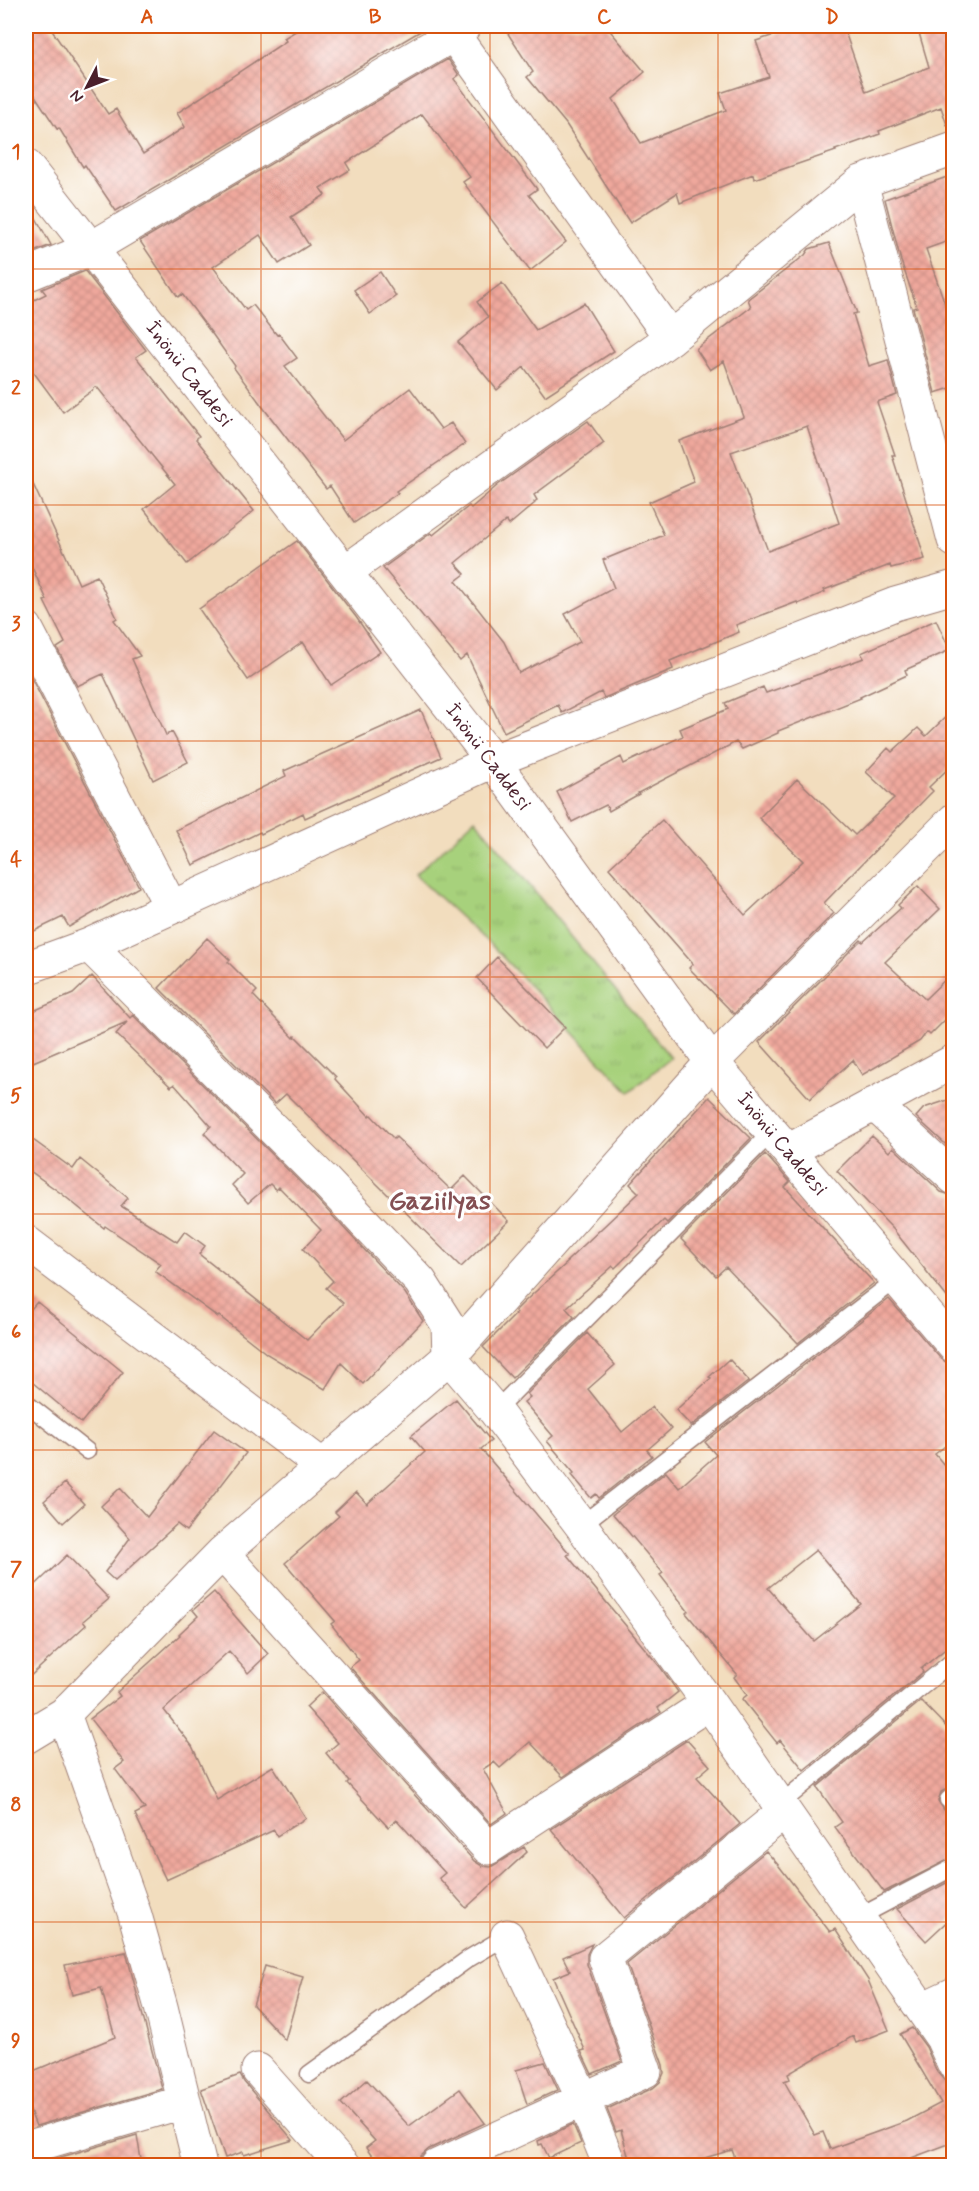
<svg xmlns="http://www.w3.org/2000/svg" width="979" height="2191" viewBox="0 0 979 2191" font-family="Mynerve,sans-serif">
<defs>
<pattern id="park-tufts" width="24" height="20" patternUnits="userSpaceOnUse" patternTransform="scale(1.5)"><rect width="24" height="20" fill="#a7d17c"/><path d="M3 7l-1-3M5 7V3M7 7l1-3M15 17l-1-3M17 17v-4M19 17l1-3" fill="none" stroke="#91b36b"/></pattern>
<pattern id="building-cross-hatch" width="8" height="8" patternUnits="userSpaceOnUse" patternTransform="scale(1.5)"><rect width="8" height="8" fill="#efa89c"/><path d="M0 0l8 8M0 8l8-8" fill="none" stroke="#ce9087"/></pattern>
</defs>
<rect width="100%" height="100%" fill="#fff"/>
<filter id="ink" filterUnits="userSpaceOnUse"><feTurbulence type="fractalNoise" baseFrequency=".0167" numOctaves="2"/><feDisplacementMap in="SourceGraphic" scale="12" xChannelSelector="R" yChannelSelector="G"/><feConvolveMatrix kernelMatrix="1 2 1 2 8 2 1 2 1" color-interpolation-filters="sRGB"/></filter>
<filter id="wash" filterUnits="userSpaceOnUse"><feTurbulence type="fractalNoise" baseFrequency=".008" numOctaves="4" result="noise"/><feDisplacementMap in="SourceGraphic" scale="24" xChannelSelector="R" yChannelSelector="G"/><feGaussianBlur stdDeviation="1.35" result="paint"/><feColorMatrix in="noise" values="0 0 0 0 0 0 0 0 0 0 0 0 0 0 0 0 0 1.4 0 .05"/><feComposite in="paint" operator="in"/></filter>
<g filter="url(#wash)">
<rect width="100%" height="100%" fill="#f2ddbe"/>
<!-- park -->
<path fill="url(#park-tufts)" stroke="#787854" stroke-width="1.5" d="M475,819l196,239 -42,34 -134,-143 -80,-74z"/>
<g id="blocks">
<!-- building -->
<path fill="url(#building-cross-hatch)" fill-rule="evenodd" d="M26,26h23l59,88 8,-5 27,45 42,-27 -8,-14 109,-72 -2,-3 20,-12h125l-313,185 -31,-46 -2,2 -24,-39 -2,1 -31,-47z
M503,26h103l39,46 -32,27 28,44 85,-33 -6,-17 49,-16 -13,-36 46,-15h41l23,66 63,-25 -12,-41h37v98l-7,1 -6,-18 -62,24 1,3 -45,16 1,1 -82,28 -1,-5 -73,29 -3,-10 -47,30 -64,-99 -39,-47 6,-5z
M448,59l11,16 -5,4 83,110 -8,6 37,47 -36,29 -67,-89 7,-5 -48,-63 -76,49 4,7 -30,18 5,7 -34,22 18,28 -30,19 -19,-29 -47,32 33,43 7,-5 24,30 2,-1 18,24 -12,8 58,74 67,-52 31,41 10,-6 14,21 -69,47 2,2 -44,30 -24,-37 -4,3 -61,-79 -31,-42 1,-2 -22,-31 -31,-41 -4,3 -38,-56z
M947,177l7,19v43l-28,10 28,81v57l-19,6 -22,-85 4,-1 -16,-46 -16,-62z
M26,200l25,45 -25,10z
M829,243l28,70 -4,1 16,52 19,-6 9,35 -20,7 18,53h-3l33,104 -34,9 -1,-3 -66,25 1,2 -27,12 -1,-2 -61,23 3,7 -69,29 3,8 -69,29 -3,-6 -39,21 -4,-8 -54,27 -37,-77 -7,6 -77,-93 48,-35 2,2 36,-29 2,2 27,-23 90,-64 16,22 -70,52 3,5 -3,2 1,1 -26,22 -3,-4 -51,42 10,11 -9,7 48,61 15,31 61,-31 -15,-28 49,-26 -11,-28 61,-25 -15,-33 45,-20 -15,-41 65,-24 -20,-56 -14,9 -14,-21 55,-42 -3,-8 57,-44 4,-6zM807,426l32,97 -71,28 -37,-99z
M85,271l61,79 -10,7 63,79 -3,3 58,72 -67,53 -43,-55 31,-25 -78,-97 -34,25 -37,-50v-58l20,-10 -4,-5z
M380,272l16,24 -26,18 -16,-24z
M502,283l34,47 48,-27 30,48 -69,45 -21,-29 -27,23 -39,-48 30,-25 -11,-15z
M26,469l53,115 18,-8 20,42 -3,2 26,36 -8,3 34,76 6,-3 16,30 -35,18 -50,-106 -26,12 -20,-38 8,-5 -21,-42 3,-1 -21,-46z
M297,541l59,76 24,35 -49,33 -28,-43 -55,38 -49,-71z
M936,620l14,30 -45,20 2,5 -47,22 1,1 -83,33v2l-36,16 -6,-7 -98,51 1,1 -30,17 -3,-6 -34,17 -15,-30 64,-35 3,7 59,-28 -3,-7 48,-20 -3,-6 38,-16 3,6 98,-35 -3,-5z
M26,668l113,219 -70,40 -6,-10 -37,18z
M954,709v54l-25,24 4,4 -4,4 -105,108 10,10 -100,101 -45,-46 4,-4 -84,-96 53,-48 83,95 58,-54 -44,-43 38,-39 58,56 39,-37 -28,-26 22,-24 4,4 26,-24 8,8z
M421,710l20,47 -136,61 -2,-5 -42,21 -1,-2 -67,33 -17,-35 110,-54 -2,-5z
M918,886l22,23 -55,53 40,37 29,-28v40l-24,24 -3,-3 -7,9 -58,34 -9,-15 -43,39 -51,-57 102,-102 2,2 38,-34 -3,-3z
M207,938l23,22 -2,2 29,29 -4,4 41,43 1,-2 41,41 -1,2 34,37 1,-2 24,25 2,-2 55,53 14,-14 44,45 -48,46 -175,-173 -11,10 -116,-116z
M497,957l68,70 -21,21 -67,-70z
M92,976l38,42 3,-3 179,179 93,99 18,28 -60,63 -22,-21 -16,26 -58,-35 -48,-38 -1,1 -63,-46 6,-7 -56,-38 -1,2 -42,-34 -36,-26v-33l47,34 7,-10 48,39 -7,8 56,36 8,-11 20,15 -6,8 108,86 36,-37 -17,-15 7,-7 -30,-32 18,-19 -42,-43 -3,3 -6,-6 -22,19 -16,-18 11,-11 -39,-41 7,-7 -37,-42 -3,3 -55,-53 11,-12 -101,43v-51l47,-20z
M709,1097l42,41 -84,85 -3,-3 -49,48 -2,-2 -47,42 8,9 -62,61 -29,-31 34,-34 -2,-2 9,-9 44,-40 -1,-1 72,-68 -9,-9z
M954,1098v54l-38,-35 8,-9z
M872,1136l17,16 4,-5 48,45 13,4v110l-61,-77 -56,-58z
M765,1154l25,28 -5,5 89,96 -76,60 -72,-76 -10,9 -35,-37z
M889,1299l51,59 14,10v71l-19,15 19,23v165l-33,27 2,3 -119,98 -24,-30 -3,3 -35,-44 5,-4 -13,-18 3,-3 -51,-61 2,-2 -28,-36 3,-2 -50,-59 53,-42 13,16 37,-33 -11,-13zM816,1550l45,54 -47,37 -46,-53z
M37,1302l86,70 -42,51 -55,-46v-62z
M587,1333l28,32 -27,24 34,43 30,-25 19,22 -24,21 5,6 -53,42 -3,-4 -5,4 -19,-23 2,-2 -27,-32 6,-5 -29,-34 6,-5 -3,-3z
M729,1359l20,22 -58,45 -15,-16 35,-32 -2,-1z
M456,1399l35,42 -10,8 89,105 -3,1 94,113 17,24 -20,16 3,4 -98,65 -33,-35 -30,26 -6,-6 -11,7 24,44 -16,11 -141,-157 9,-7 -28,-36 4,-3 -50,-58 54,-47 -4,-4 21,-20 11,12 58,-52 -14,-16z
M214,1430l32,23 -60,78 -9,-7 -62,57 -10,-9 25,-34 -29,-32 19,-18 27,29z
M65,1483l19,21 -21,19 -19,-22z
M67,1555l42,44 -26,22 3,4 -60,55v-86z
M214,1592l54,62 -20,19 -19,-22 -65,59 28,36 25,54 56,-34 33,52 -29,18 -3,-6 -108,50 -31,-66 10,-5 -30,-40 9,-7 -34,-43 30,-23 -3,-4 63,-57 -1,-1 19,-18 -5,-6z
M322,1692l152,169 8,5 9,1 33,-20 3,5 -61,56 -27,-30 6,-5 -48,-53 -9,7 -41,-44 2,-2 -23,-28 12,-10 -32,-36z
M921,1701l33,34v50l-13,7 -3,9 6,9 10,-1v48l-70,35 -49,-65 7,-5 -25,-35z
M687,1740l23,26 -13,11 43,47 -116,94 -73,-89z
M766,1851l13,15 51,66 5,-3 33,51 21,50 -33,13 -3,-7 -65,38 2,5 -6,2 31,54 8,-3 7,17 77,-28 34,-18 -41,-69 12,-6 14,19 11,25 7,8 10,3v59l-64,24h-152l-6,-16 -55,16h-46l-10,-36 -5,2 -9,-23 46,-21 7,-6 4,-9 -1,-8 -36,-101z
M954,1879v36l-28,26 -29,-32z
M592,1944l-5,10v10l35,97 -30,13 -11,-23 4,-1 -32,-72 17,-7 -7,-14z
M126,1952l36,137 -126,37 -10,-25v-27l89,-37 -14,-49 -29,7 -7,-30z
M265,1966l38,11 -18,63 -32,-35z
M545,2062l13,28 -31,14 -11,-34z
M240,2075l4,7 49,58 -49,15 -1,-3 -18,6 -24,-69z
M367,2080l42,46 51,-37 25,34 -56,26 -8,7 -3,10h-39l-13,-18 9,-7 -34,-38z
M573,2124l8,19 -32,15 -7,-14 -3,1 -1,-4z
M137,2135l5,31h-89l-2,-6z"/>
</g>
</g>
<g filter="url(#ink)">
<use href="#blocks" fill-opacity="0" stroke="#9e7e74" stroke-width="1.5"/>
<g fill="none" stroke-linecap="round" stroke-linejoin="round">
<!-- service casing -->
<g stroke="#9e7e74" stroke-width="19">
<path id="service" d="M26,1403l61,48
M495,1411l277,-279
M581,1525l316,-246
M948,1800l6,-5
M779,1805l175,-145
M857,1918l97,-51
M309,2074l159,-115 39,-23"/>
</g>
<!-- minor casing -->
<g stroke="#9e7e74" stroke-width="35">
<path id="minor" d="M447,26l224,312
M26,166l467,595 219,301 242,284
M861,182l93,358
M26,275l64,-26 364,-215 10,-8
M345,572l326,-234 190,-156 93,-33
M26,628l145,279
M89,945l236,236 95,100 28,44 1,32 46,54 86,114 128,178 233,335 12,26
M26,968l63,-23 404,-184 402,-157 59,-17
M874,1104l80,74
M788,1151l166,-90
M26,1242l298,225
M222,1553l266,295 221,-145
M64,1714l71,201 26,92 39,159
M26,1737l38,-23 158,-161 227,-196 263,-295 242,-242
M507,1936l76,163 27,67
M922,2009l32,-15
M258,2070l85,96
M26,2148l157,-46
M437,2166l208,-95 -40,-113 179,-146"/>
</g>
<!-- service -->
<use href="#service" stroke="#fff" stroke-width="16"/>
<!-- minor -->
<use href="#minor" stroke="#fff" stroke-width="33"/>
</g>
</g>
<!-- grid -->
<path fill="none" stroke="#d8530f" stroke-width="1.5" stroke-opacity="0.55" d="M261,26v2140M490,26v2140M718,26v2140M26,269h928M26,505h928M26,741h928M26,977h928M26,1214h928M26,1450h928M26,1686h928M26,1922h928"/>
<g text-anchor="middle" dominant-baseline="central" stroke-width="6" stroke-linejoin="round" paint-order="stroke">
<!-- street labels -->
<g font-size="21" fill="#4a1f2b" stroke="#fff">
<text transform="translate(189 374) rotate(52)">İnönü Caddesi</text>
<text transform="translate(488 757) rotate(53)">İnönü Caddesi</text>
<text transform="translate(782 1144) rotate(50)">İnönü Caddesi</text>
</g>
<!-- district labels -->
<g font-size="27" font-weight="bold" fill="#844f53" stroke="#fff">
<text x="440" y="1201">Gaziilyas</text>
</g>
</g>
<!-- margin -->
<rect width="979" height="2191" fill="none" stroke="#fff" stroke-width="66"/>
<!-- north arrow -->
<g transform="translate(87 87) rotate(228)" stroke="#ffffff" stroke-width="4.5" paint-order="stroke">
<path d="M0-4.5L10 22L0 15L-10 22Z" fill="#4a1f2b"/>
<text y="-9" font-size="16" font-weight="bold" text-anchor="middle" fill="#4a1f2b">N</text>
</g>
<rect x="33" y="33" width="913" height="2125" fill="none" stroke="#d8530f" stroke-width="2"/>
<g font-size="20" text-anchor="middle" font-weight="bold" fill="#d8530f">
<text x="147" y="23">A</text>
<text x="375" y="23">B</text>
<text x="604" y="23">C</text>
<text x="832" y="23">D</text>
<text x="16" y="158">1</text>
<text x="16" y="394">2</text>
<text x="16" y="630">3</text>
<text x="16" y="866">4</text>
<text x="16" y="1102">5</text>
<text x="16" y="1338">6</text>
<text x="16" y="1575">7</text>
<text x="16" y="1811">8</text>
<text x="16" y="2047">9</text>
</g>
</svg>
